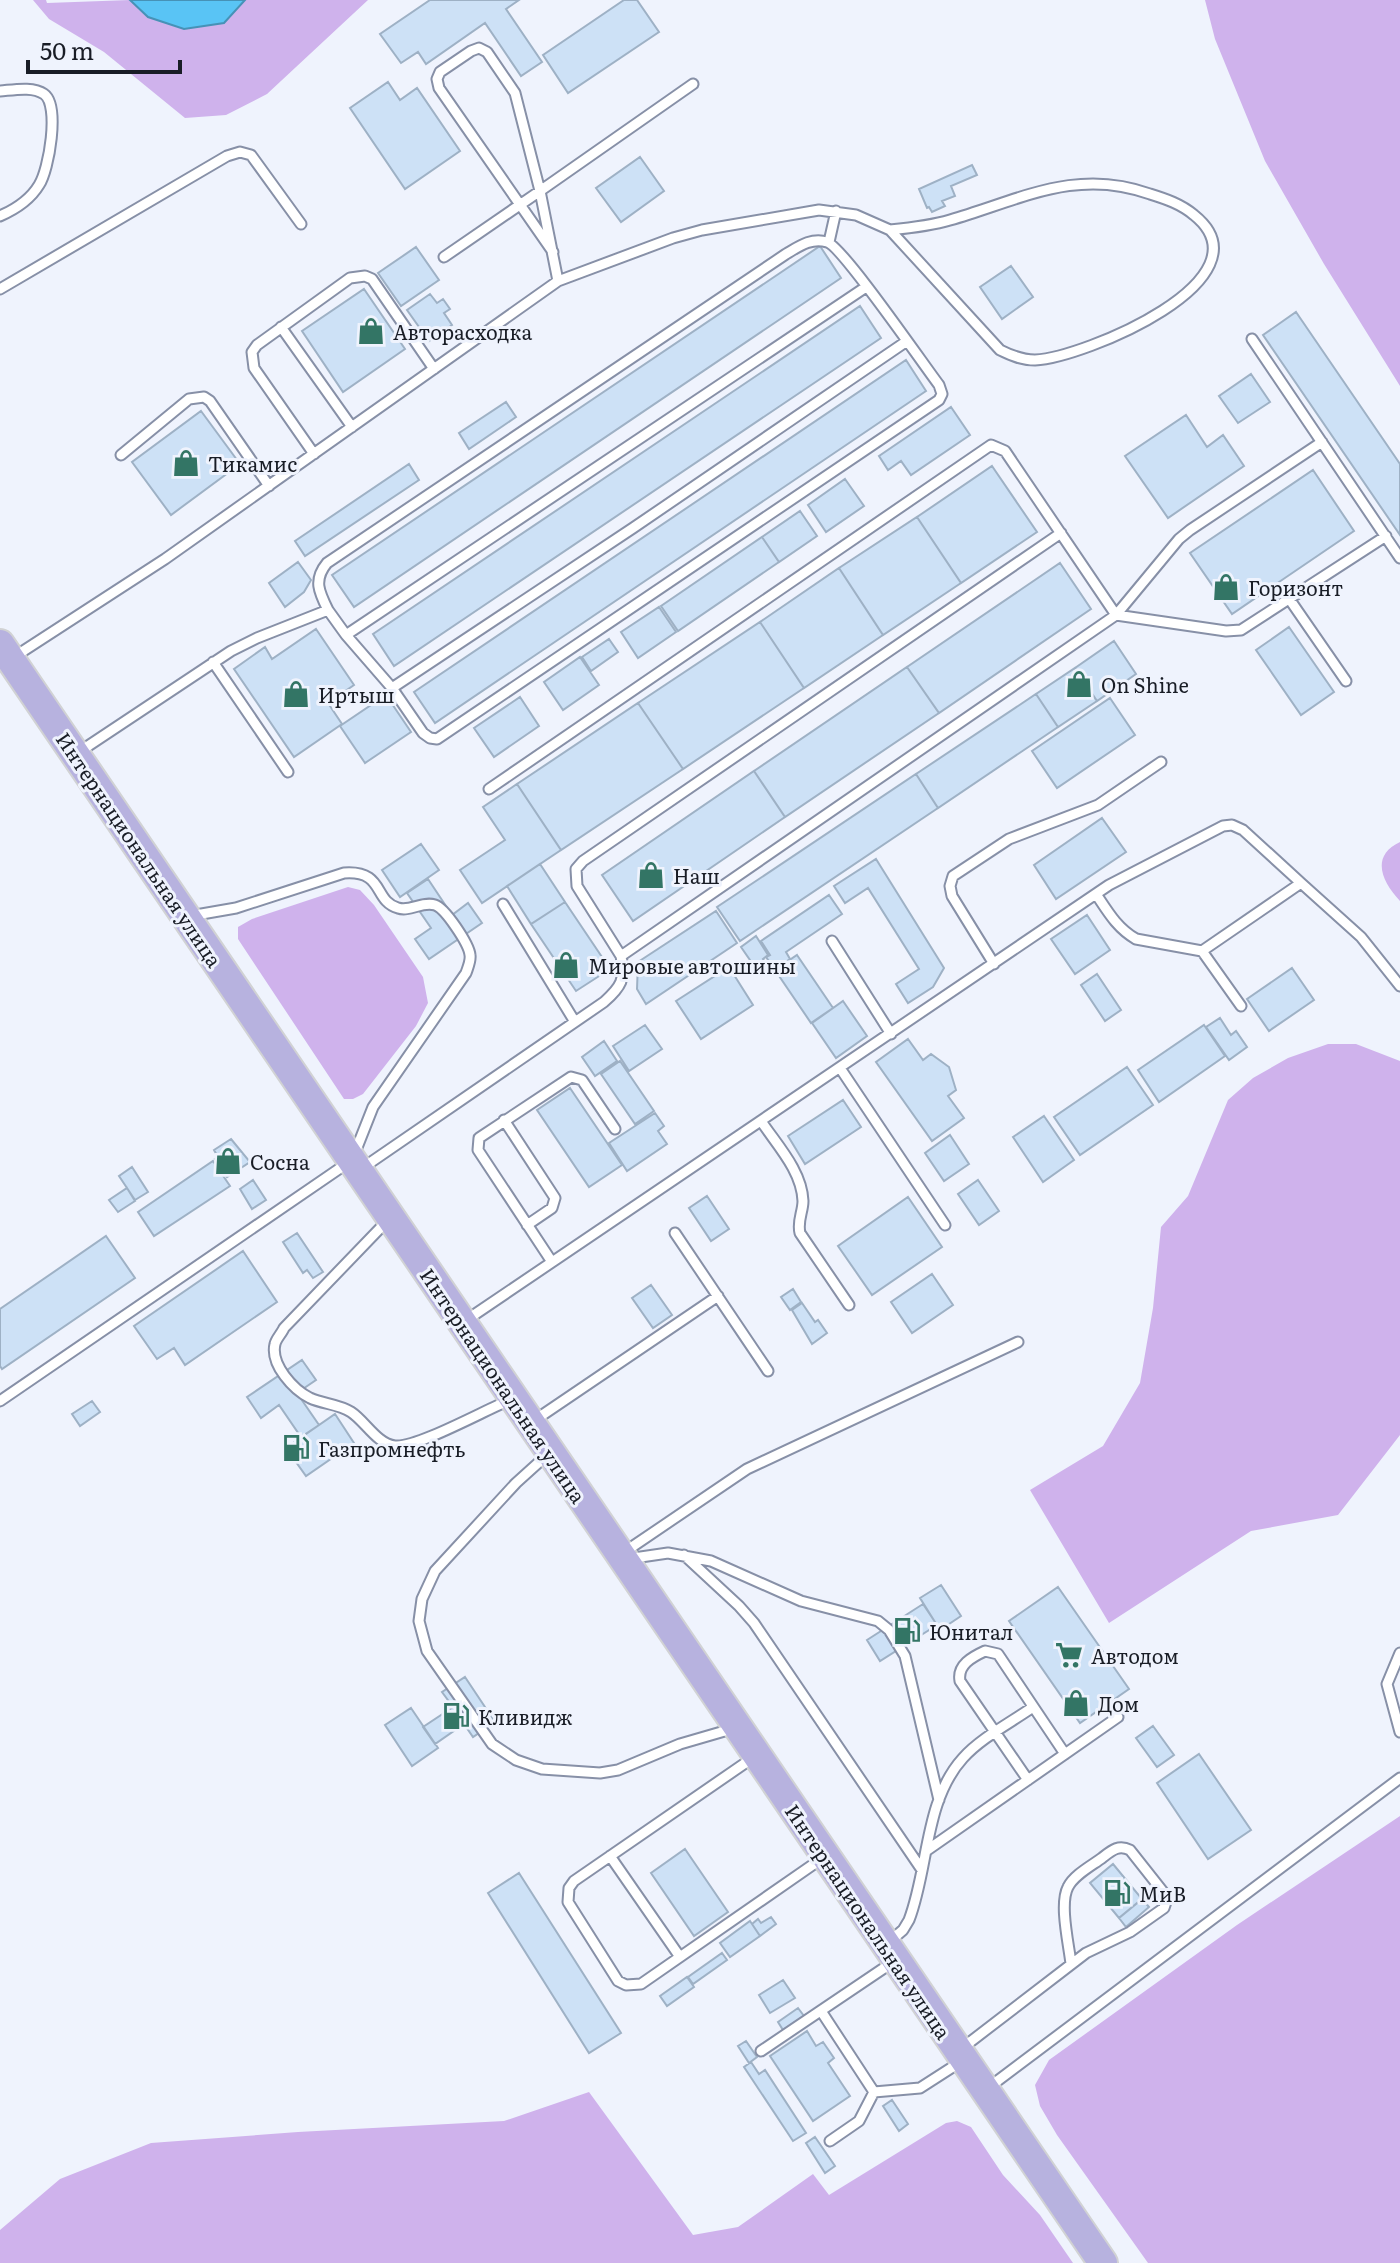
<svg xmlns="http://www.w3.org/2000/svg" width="1400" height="2263" viewBox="0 0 1400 2263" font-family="Literata,serif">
<rect width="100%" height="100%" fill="#eff3fd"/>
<!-- green -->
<path fill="#cfb2ec" d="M33,0h13l1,3 83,-3 18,17 36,12 40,-6 21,-23h123l-101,94 -41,21 -41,3 -81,-66 -55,-33z
M1205,0h195v386l-76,-122 -59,-103 -50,-122z
M1400,842v59c-18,-19 -30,-45 0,-59z
M348,887l12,3 14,15 49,72 5,26 -12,23 -53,68 -10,5h-9l-106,-160v-12l14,-8z
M1328,1044h28l44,17v374l-62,80 -87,16 -142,92 -79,-133 73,-44 37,-63 13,-75 8,-81 27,-31 40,-96 25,-22 35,-20z
M1400,1816v447h-252l-91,-128 -17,-29 -5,-21 14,-25 188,-135z
M589,2092l104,143 45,-8 75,-53 16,21 117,-72 11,-2 14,6 32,48 37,40 33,48h-1073v-33l60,-51 91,-36 147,-11 206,-11z"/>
<!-- water -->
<path fill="#59c4f5" stroke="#4692b7" stroke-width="2" d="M130,0h115l-21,23 -40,6 -36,-12z"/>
<!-- building -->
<path fill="#cde1f6" stroke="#9eb1c5" stroke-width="2" d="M430,0h89l-13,9 36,53 -21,14 -36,-53 -59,41 -8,-12 -17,11 -21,-29z
M624,0h13l22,32 -91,61 -25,-38z
M388,82l12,18 17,-12 43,63 -55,38 -55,-81z
M640,157l24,34 -43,31 -25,-34z
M972,165l5,10 -26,11 4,10 -13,5 3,5 -13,6 -3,-5 -2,1 -8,-19z
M820,246l21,32 -487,329 -22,-32z
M416,247l23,33 -38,26 -23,-33z
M1011,266l22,31 -31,22 -22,-32z
M364,289l41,60 -62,43 -41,-61z
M430,294l7,9 6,-4 7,10 -6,4 8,12 -23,16 -22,-31z
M860,306l21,32 -487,328 -21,-32z
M1296,312l104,152v71l-137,-200z
M906,360l20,31 -491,332 -21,-31z
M1251,374l19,28 -32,21 -19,-27z
M506,402l10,15 -47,32 -10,-16z
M951,407l19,28 -59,40 -10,-14 -13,9 -9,-14z
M201,411l39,53 -69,51 -39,-53z
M1186,415l21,32 16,-12 21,31 -76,52 -43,-62z
M409,464l10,16 -114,76 -10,-15z
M992,466l45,66 -76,51 -44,-66z
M1313,470l41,61 -122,83 -42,-61z
M845,479l19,27 -38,26 -18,-27z
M800,511l17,25 -38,26 -17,-25z
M917,517l44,66 -78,52 -44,-67z
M762,537l17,25 -101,69 -17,-25z
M298,562l13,18 -7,12 -19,15 -16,-24z
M1060,563l31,46 -152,104 -32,-46z
M839,568l44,67 -79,53 -44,-66z
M659,607l17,25 -38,26 -17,-26z
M760,622l44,66 -121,81 -45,-66z
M1289,627l45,65 -33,23 -45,-65z
M316,629l38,56 -26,18 14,21 -48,33 -60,-88 31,-22 7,12z
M609,639l9,13 -27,19 -9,-14z
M1114,641l22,33 -39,27 -22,-33z
M580,657l19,28 -36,25 -19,-28z
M907,667l32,46 -154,104 -31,-46z
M1075,668l22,33 -39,26 -22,-33z
M1036,694l22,33 -120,81 -22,-34z
M386,695l25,37 -46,31 -25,-37z
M520,697l19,29 -45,31 -20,-29z
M1110,698l25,37 -78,53 -25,-37z
M638,703l45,66 -122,81 -44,-66z
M754,771l31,46 -152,104 -31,-46z
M916,774l22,34 -198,133 -23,-34z
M517,784l44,66 -79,53 -22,-33 45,-30 -22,-33z
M1102,818l24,34 -70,47 -22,-34z
M421,844l18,26 -39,27 -18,-27z
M876,859l68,109 -11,19 -25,16 -12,-19 23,-15 -51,-81 -23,15 -11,-17z
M540,864l25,38 -34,22 -24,-38z
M428,879l24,36 16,-12 14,20 -53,36 -14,-20 16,-11 -24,-35z
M829,895l13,19 -56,38 4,7 -15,10 -9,-12 4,-2 -9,-14z
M565,902l45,67 -34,22 -45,-67z
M716,911l21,32 -91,61 -9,-15 1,-27z
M1087,915l23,35 -35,24 -24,-35z
M756,936l12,19 -5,4 5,8 -9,6 -18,-26z
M797,955l36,53 -22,15 -36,-53z
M729,967l24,38 -52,34 -25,-38z
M1292,968l22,32 -45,31 -22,-32z
M1097,974l24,36 -16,11 -24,-36z
M843,1001l24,35 -31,22 -24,-35z
M1220,1018l11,17 5,-4 11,16 -18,13 -23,-33z
M645,1025l17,24 -33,22 -16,-25z
M1204,1025l21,31 -66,46 -21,-32z
M908,1039l15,21 8,-6 18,13 7,23 -8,6 16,22 -32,23 -56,-79z
M604,1041l13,20 -22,15 -13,-19z
M620,1061l34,50 -19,13 -34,-50z
M1127,1067l26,38 -73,50 -26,-38z
M570,1088l52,77 -33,22 -52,-77z
M843,1100l18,27 -56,37 -17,-28z
M655,1113l9,13 -6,5 9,13 -40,27 -18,-28z
M1044,1116l30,44 -31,22 -30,-45z
M950,1135l19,29 -25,17 -19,-28z
M231,1139l19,23 -23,15 -12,-18 3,-2 -4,-7z
M213,1161l17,25 -76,50 -16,-24z
M132,1167l16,25 -13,8 -16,-24z
M253,1180l13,20 -14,9 -12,-20z
M978,1180l21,31 -20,14 -21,-31z
M127,1188l8,13 -17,11 -9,-12z
M707,1196l22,33 -18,12 -22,-33z
M908,1197l34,50 -70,48 -34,-49z
M297,1233l26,39 -10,6 -6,-8 -4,3 -20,-31z
M106,1236l29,42 -133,91 -2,-3v-57z
M243,1251l34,51 -92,63 -11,-17 -17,11 -23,-33z
M932,1274l21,31 -41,28 -21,-31z
M651,1285l21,30 -19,13 -21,-30z
M793,1289l8,13 -11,8 -9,-13z
M802,1303l13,19 3,-2 9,13 -15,11 -20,-34z
M302,1360l14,20 -19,13 22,32 -18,12 -22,-32 -18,13 -14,-21z
M92,1401l8,11 -20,14 -8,-12z
M335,1414l19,29 -48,33 -20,-28z
M941,1585l20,31 -21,14 -20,-32z
M1058,1587l71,102 -49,34 -71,-102z
M923,1604l14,21 -57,36 -13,-21z
M465,1677l30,45 -22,15 -9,-13 -29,20 -12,-17 30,-20 -11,-15z
M411,1708l27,40 -26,18 -27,-41z
M1153,1726l21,29 -17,12 -21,-29z
M1199,1754l52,76 -43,29 -51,-76z
M685,1849l43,63 -34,24 -43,-63z
M1113,1864l29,35 -23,19 -29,-35z
M519,1873l102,160 -32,20 -101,-160z
M1142,1899l7,8 -23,20 -7,-9z
M771,1917l5,7 -16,12 -8,-12 6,-5 3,4z
M750,1921l10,15 -30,21 -10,-14z
M722,1953l5,7 -34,24 -5,-7z
M687,1977l7,10 -27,19 -7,-10z
M783,1980l12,18 -25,15 -11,-18z
M798,2008l6,8 -21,14 -5,-8z
M807,2031l9,15 7,-4 11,16 -6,5 22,33 -37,25 -43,-65z
M746,2041l11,16 -8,6 -11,-17z
M751,2062l8,12 6,-4 41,63 -13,8 -49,-74z
M892,2100l16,24 -9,7 -16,-25z
M815,2137l20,29 -10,7 -19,-30z"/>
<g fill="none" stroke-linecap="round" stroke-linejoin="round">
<!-- lane casing -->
<g stroke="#8790a7" stroke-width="13">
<path id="lane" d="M0,91c13,-1 33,-5 44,3 16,11 5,76 -5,91 -9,15 -23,24 -39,31
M829,242l7,-31
M444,257l96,-66 -25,-98 -28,-41 -8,-4 -8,3 -31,21 -3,7 2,9 114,164
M558,281l-18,-90 153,-107
M0,289l227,-133 13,-4 11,3 50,69
M281,327l71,100
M1252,339l148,219
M314,454l-60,-86 -2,-16 5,-7 93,-67 15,-2 7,3 62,90
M121,455l68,-56 15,-2 6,4 59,85
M1061,533l-478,328 -7,8 1,17 44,70 495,-341 63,-76 11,-9 132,-88
M1290,600l56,81
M328,610l18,25
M14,657l151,-98 393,-278 115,-43 29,-8 117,-20 37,5 34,15 110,120c12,6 22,10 35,10 48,-2 239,-81 159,-145 -13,-11 -28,-16 -44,-21 -74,-27 -130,6 -200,26 -20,6 -40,8 -60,10
M213,662l75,110
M392,688l-46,-53 520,-348
M79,752l152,-101 26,-13 71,-28c-9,-18 -15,-30 -1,-47l459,-309c12,-7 25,-17 41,-12 15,4 96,122 112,143l3,9 -3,6 -502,339 -7,-1 -7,-5 -31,-45 241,-160 274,-187
M489,789l502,-344 14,6 111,164 110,16 15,-1 145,-94
M1096,894c12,18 21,34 40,45l66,12 99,-68 60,54 39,49
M503,904l72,118
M832,941l59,93
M1202,951l39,55
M994,964l-42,-68 -2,-10 3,-10 56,-37 89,-34 63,-43
M840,1068l105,157
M504,1120l51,78 -3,10 -25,17
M761,1121c16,24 41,50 42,80 0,11 -6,20 -3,32l49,72
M361,1169l243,-167c17,-15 22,-23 17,-46
M388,1220l-104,108c-2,5 -8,11 -9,16 -5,21 19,46 35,54 13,6 29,6 41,14 14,9 26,32 44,34 22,2 90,-36 115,-46
M675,1233l93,138
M552,1262l-74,-112 1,-12 92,-61 11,3 33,49
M465,1321l644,-436 114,-59 9,-1 11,5 58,53
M0,1401l352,-241 21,-53 93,-134c2,-6 5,-12 4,-18 -1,-11 -25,-47 -35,-50 -13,-4 -25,7 -37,3 -25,-7 -13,-38 -54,-35l-108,35 -46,8
M535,1420l183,-124
M547,1455l-31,28 -81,88 -13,28 -3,22 8,30 65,93 24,16 26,9 58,4 18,-3 62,-26 55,-16
M623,1553l124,-84 271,-127
M684,1555l55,51 15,17 168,247
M627,1559l41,-6 43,8 90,40 77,20 11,9 16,26 34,144
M1400,1653l-13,31 13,48
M754,1757l-180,124 -5,7 -1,14 50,79 8,4 15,-1 183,-127
M1028,1780l-68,-99c-3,-16 12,-24 25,-30l13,3 67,100
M926,1851l192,-134
M610,1856l70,101
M889,1942l14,-12 6,-10c20,-52 15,-119 54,-162 18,-20 47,-35 70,-51
M821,2011l53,81 46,-4 42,-27
M961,2049l125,-96 44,-21 34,-24 2,-6 -2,-9 -34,-43c-12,-6 -19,1 -28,8 -11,8 -28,17 -34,29 -9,17 1,58 3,77
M761,2051l132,-89
M988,2088l412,-310
M830,2141l29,-20 15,-29"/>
</g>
<!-- primary casing -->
<g stroke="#d1d2d4" stroke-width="32">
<path id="primary" d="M0,644l1103,1619"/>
</g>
<!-- lane -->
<use href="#lane" stroke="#fff" stroke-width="9"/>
<!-- primary -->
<use href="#primary" stroke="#b7b2df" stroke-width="28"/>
</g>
<!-- icons -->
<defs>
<g id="shop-bare" transform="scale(2.16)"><path d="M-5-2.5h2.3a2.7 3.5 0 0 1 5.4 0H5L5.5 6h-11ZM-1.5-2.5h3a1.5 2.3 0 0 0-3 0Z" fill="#337565" stroke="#eff3fd" stroke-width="2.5" paint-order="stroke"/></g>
<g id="fuel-bare" transform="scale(2.16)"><path d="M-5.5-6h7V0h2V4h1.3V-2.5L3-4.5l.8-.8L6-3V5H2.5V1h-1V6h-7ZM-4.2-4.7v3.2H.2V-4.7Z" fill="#337565" stroke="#eff3fd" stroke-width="2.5" paint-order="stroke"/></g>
<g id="supermarket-bare" transform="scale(2.16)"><path d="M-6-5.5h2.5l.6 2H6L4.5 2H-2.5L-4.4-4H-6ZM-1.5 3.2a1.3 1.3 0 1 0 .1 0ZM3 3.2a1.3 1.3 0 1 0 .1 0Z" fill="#337565" stroke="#eff3fd" stroke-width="2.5" paint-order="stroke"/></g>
</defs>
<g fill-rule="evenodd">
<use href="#shop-bare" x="371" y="331"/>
<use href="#shop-bare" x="186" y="463"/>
<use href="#shop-bare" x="1226" y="587"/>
<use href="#shop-bare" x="1079" y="684"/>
<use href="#shop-bare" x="296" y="694"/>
<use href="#shop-bare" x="651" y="875"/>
<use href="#shop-bare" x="566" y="965"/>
<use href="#shop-bare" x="228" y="1161"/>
<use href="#fuel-bare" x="296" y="1448"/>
<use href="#fuel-bare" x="907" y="1631"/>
<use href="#supermarket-bare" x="1069" y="1655"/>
<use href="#shop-bare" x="1076" y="1703"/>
<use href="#fuel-bare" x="456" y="1716"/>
<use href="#fuel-bare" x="1117" y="1893"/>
</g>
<g text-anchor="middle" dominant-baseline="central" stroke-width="6" stroke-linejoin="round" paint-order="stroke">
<!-- poi labels -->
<g font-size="20" fill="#191d26" stroke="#eff3fd" text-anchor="start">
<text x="393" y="331">Авторасходка</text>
<text x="208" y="463">Тикамис</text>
<text x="1248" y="587">Горизонт</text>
<text x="1101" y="684">On Shine</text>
<text x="318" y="694">Иртыш</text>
<text x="673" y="875">Наш</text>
<text x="588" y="965">Мировые автошины</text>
<text x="250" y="1161">Сосна</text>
<text x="318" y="1448">Газпромнефть</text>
<text x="929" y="1631">Юнитал</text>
<text x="1091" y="1655">Автодом</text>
<text x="1098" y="1703">Дом</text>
<text x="478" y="1716">Кливидж</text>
<text x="1139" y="1893">МиВ</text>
</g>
<!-- street labels -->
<g font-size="20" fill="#191d26" stroke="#eff3fd">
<text transform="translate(140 849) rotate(56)">Интернациональная улица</text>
<text transform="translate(504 1385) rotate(56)">Интернациональная улица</text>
<text transform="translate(869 1921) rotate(56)">Интернациональная улица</text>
</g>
</g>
<!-- scale -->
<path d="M28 60v12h152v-12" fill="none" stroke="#191d26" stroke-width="4"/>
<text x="40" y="60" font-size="24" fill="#191d26" stroke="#eff3fd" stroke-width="6" paint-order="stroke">50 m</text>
</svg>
